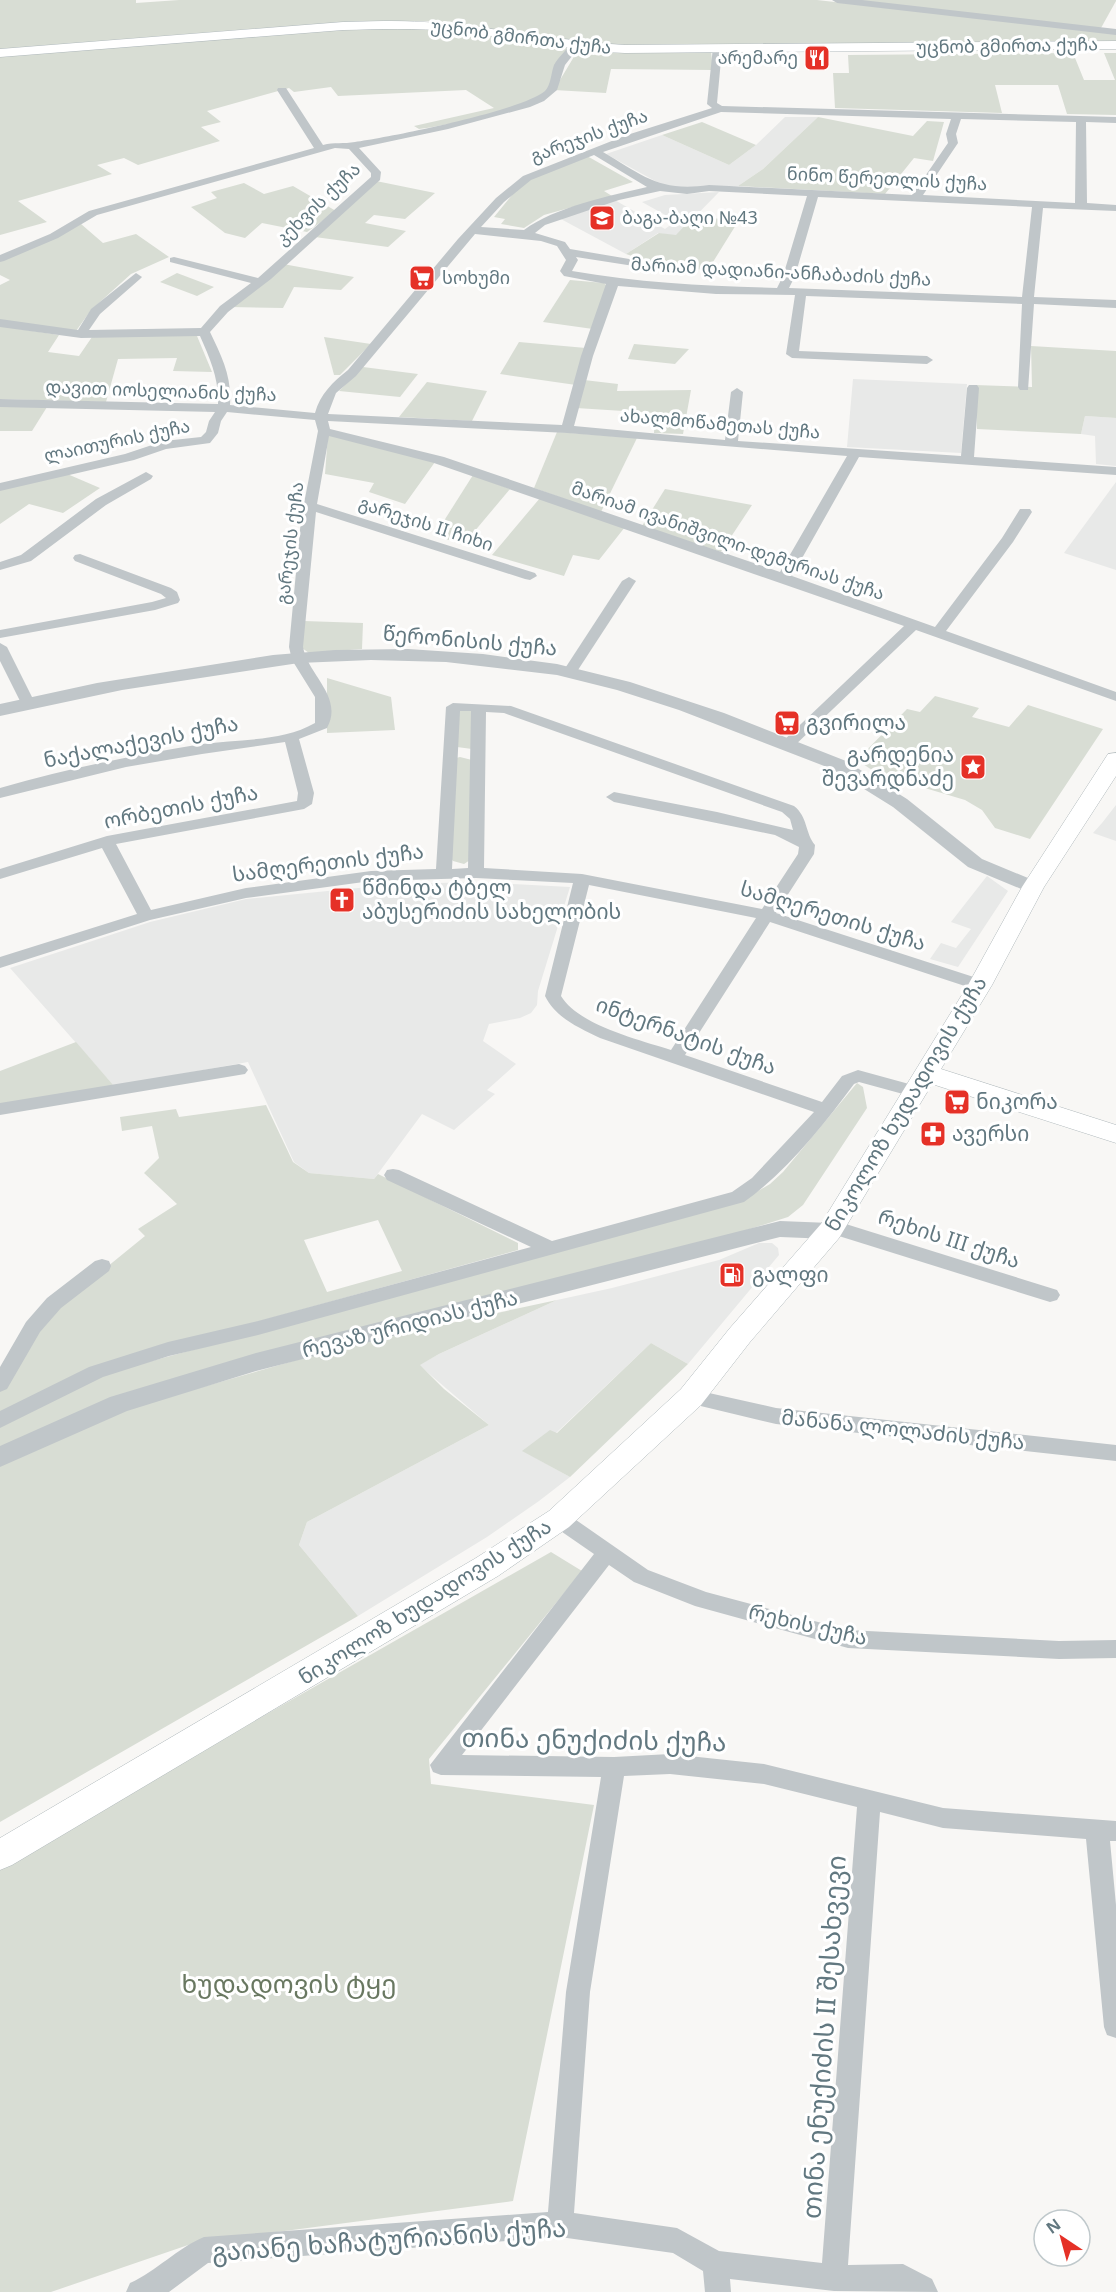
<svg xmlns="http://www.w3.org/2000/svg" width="1116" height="2292" font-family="'Noto Sans','Noto Sans Georgian',sans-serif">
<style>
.built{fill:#e8e9e8}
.green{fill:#d8ddd4;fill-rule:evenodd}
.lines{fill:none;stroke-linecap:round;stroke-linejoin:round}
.secondary-casing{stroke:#b0b9bc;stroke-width:1}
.minor{fill:#c0c6c9;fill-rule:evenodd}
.tertiary{fill:#c0c6c9;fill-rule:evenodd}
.secondary{fill:#fff;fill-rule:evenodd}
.labels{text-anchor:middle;stroke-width:6;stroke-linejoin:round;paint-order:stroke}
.far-street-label{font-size:18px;fill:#627880;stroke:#fff}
.far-poi-label{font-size:18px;fill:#627880;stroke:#fff;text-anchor:start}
.street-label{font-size:21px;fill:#627880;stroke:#fff}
.poi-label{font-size:21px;fill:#627880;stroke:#fff;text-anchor:start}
.near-street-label{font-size:26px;fill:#627880;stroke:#fff}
.near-park-label{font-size:26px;fill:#697861;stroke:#fff}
</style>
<rect width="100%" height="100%" fill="#f8f7f5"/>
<g class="built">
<path d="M785,117H818L763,169L738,186L685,189L666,187L606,154L662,135L729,165L756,145Z"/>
<path d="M719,192L676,236L658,233L626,254L559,218L613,199L665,229L676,221L642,202L665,195Z"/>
<path d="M853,379L967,384L961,453L847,447Z"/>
<path d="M1085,416L1116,418V466L1096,464L1095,436L1081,434Z"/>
<path d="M1116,482V570L1064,553Z"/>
<path d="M1116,805V841L1093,833L1102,823Z"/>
<path d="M987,876L1008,891L958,967L930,959L941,943L956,948L971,929L951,922Z"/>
<path d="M478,882L570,887L538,991L537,1005L531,1013L520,1018L489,1024L483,1041L516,1064L487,1090L495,1094L454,1130L422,1114L374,1179L309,1173L294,1162L248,1062L114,1086L10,968L150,922L246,899L399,884Z"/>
<path d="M759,1243H772L778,1248L779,1255L688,1364L651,1343L556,1433L523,1451L570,1477L539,1501L487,1537L358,1616L299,1545L307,1522L489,1425L419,1365L439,1354L557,1300L612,1288L719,1260Z"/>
</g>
<g class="green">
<path d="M0,0H136V3L179,0H817L1116,34V43L648,46L563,43L438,21H370L0,50Z"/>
<path d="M852,0H1116V1L1101,28Z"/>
<path d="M378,27L450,29L568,48C562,61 557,80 548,90C529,110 447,125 419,129L414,126L494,108L466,90L338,96L331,87L294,92L289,88L207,111L221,122L201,127L220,141L138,165L124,158L97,165L112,174L18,201L47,222L0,235V56Z"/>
<path d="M578,50L711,51L713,70L611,69L606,93L554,90Z"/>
<path d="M1073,53L1084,80H1115L1104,53H1116V115L1067,114L1058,85H995L1002,113L835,108L833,73H849L848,55Z"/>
<path d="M818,117L913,136L927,121L944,122L933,161L914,158L885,194L738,186L763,169Z"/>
<path d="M702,122L756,145L729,165L662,135Z"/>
<path d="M587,156L633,182L604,191L612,196L544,215L524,228L501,224L505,219L494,217L517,189L530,179Z"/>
<path d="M376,181L435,193L405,219L374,215L365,223L406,231L388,247L315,237Z"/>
<path d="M244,183L264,194L293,186L336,211L307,232L262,223L245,238L225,233L191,207L217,198L211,192Z"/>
<path d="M693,217L739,220L708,270L665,267L626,254L659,233L676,235Z"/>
<path d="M81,224L103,243L136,234L169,257L131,274L91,310L76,331L0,321V285L10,280L0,275V261Z"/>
<path d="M283,264L354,277L341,290L294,287L283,308L230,307Z"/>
<path d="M177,273L214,287L197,296L160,282Z"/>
<path d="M570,280L604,283L607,286L593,329L543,322Z"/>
<path d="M0,326L59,335L48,352L79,356L92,337L192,334L197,336L212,372L173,371L177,358L118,359L106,402L0,399Z"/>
<path d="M324,337L371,344L340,375H334Z"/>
<path d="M519,342L586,348L576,385L500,374Z"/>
<path d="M634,344L689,349L675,364L628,359Z"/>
<path d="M1031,346L1116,351V418L1085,416L1081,434L977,429L975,385L1032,387Z"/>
<path d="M363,367L418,374L400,397L339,391Z"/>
<path d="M584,380L618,384L617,391L691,390L683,434L654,433L655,413L576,408Z"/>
<path d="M427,382L487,391L472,421L399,417Z"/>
<path d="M0,406L47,407L32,431H0Z"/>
<path d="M557,432L637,438L601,512L534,488Z"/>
<path d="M328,434L435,462L405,504L369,492L374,483L325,474Z"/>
<path d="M65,473L100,488L63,513L29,504L0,524V490Z"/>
<path d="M473,475L510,489L463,545L435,535Z"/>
<path d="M665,489L752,505L721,552L642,526Z"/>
<path d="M540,498L625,527L599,560L573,555L564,576L492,555Z"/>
<path d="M304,621L363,623L362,649L309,653L302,648Z"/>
<path d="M327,678L391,697L395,730L327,733Z"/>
<path d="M935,696L979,708L972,717L1009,727L1028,705L1103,729L1030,839L995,828L982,810L965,800L878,774L857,760L907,709L920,712Z"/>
<path d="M469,710L474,712L472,749L457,747L459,711Z"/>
<path d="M460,757L472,760L470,860L464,864L453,861L450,857L456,758Z"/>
<path d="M76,1042L114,1086L0,1106V1071Z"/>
<path d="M857,1083L863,1087L867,1108L803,1205L788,1217L690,1248L352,1332L0,1447V1425L111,1372L739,1202L770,1184L783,1172Z"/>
<path d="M266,1105L293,1162L309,1173L374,1179L378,1174L518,1243V1250L159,1349L0,1416V1391L33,1335L59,1306L145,1236L138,1229L177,1204L144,1173L159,1158L152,1126L122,1131L120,1117L176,1109L179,1117ZM378,1220L402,1271L327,1292L304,1240Z"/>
<path d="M557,1300L439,1354L420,1365L444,1389L489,1425L307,1522L299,1545L358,1616L0,1822V1463L108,1414L349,1345Z"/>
<path d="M651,1343L688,1364L570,1477L522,1451L550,1430L557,1433Z"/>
<path d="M551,1552L582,1571L429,1759L431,1784L594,1805L513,2201L194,2243L51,2292H0V1866Z"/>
</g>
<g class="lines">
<g class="secondary-casing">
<g id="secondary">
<path d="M384,21C466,20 544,40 625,45L1116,41V49L625,53C567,50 510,37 453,31C416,28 379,29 343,30L0,57V49L343,22Z"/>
<path d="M1116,753V776L1044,887L992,985L941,1069L1116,1125V1143L932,1084L839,1238L750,1342L701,1405L569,1527L498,1576L12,1865L0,1870V1838L476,1558L549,1511L681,1389L730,1328L821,1224L968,985L1022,887L1108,754Z"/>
</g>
</g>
<g class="minor">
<path d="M832,0H862L1116,29V35L837,3Z"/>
<path d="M571,44L580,46L565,65L557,90L544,101L530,107L448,129L359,148L381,172L380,180L271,279L228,312L210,332C222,357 232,377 230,405L315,413C320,394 333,382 348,370L458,239L496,198L523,176L627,135L712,108L707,104L713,47L722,49L717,103L722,106L1116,117V123L1086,122L1087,203L1116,205V211L1043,208L1034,297L1116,300V308L1034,304L1028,390H1020L1018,387L1022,304L806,296L799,351L927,356L933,360L927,364L792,358L786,354L795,295L716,294L618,286L593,356L574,426L725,440L731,392L737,388L743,392L738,441L961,456L967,388L969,385H977L979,388L974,457L1116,467V475L859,457L792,576L935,627L1002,538L1020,509H1030L1032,512L1013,542L946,631L1116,692V701L916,630L792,748H782L779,745L782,742L904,626L434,463L329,436L317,504L535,573L537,576L530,580L525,579L316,512L303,647C308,675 344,697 327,728L299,739L314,793L312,804L304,809L116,844L151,910L246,888L371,871L436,869L446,707L453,703L511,706L794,806C808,817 805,833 815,845L814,854L776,913L986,981L988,985L986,989H974L770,922L685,1055L822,1102L842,1076L858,1070L920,1087L923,1091L920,1095L914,1097L859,1082L854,1084C823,1126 787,1171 744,1202L258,1335L169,1356L103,1377L0,1428V1411L89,1367L168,1342L258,1321L531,1247L387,1180L384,1175L387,1170L393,1169L399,1170L552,1241L732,1192L752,1178L814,1112L600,1038C578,1027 557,1019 545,996L573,883L476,878L371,881L246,898L150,920L0,968V957L137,914L102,848L0,879V869L107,836L297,801L298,793L285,742L202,754L126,767L0,798V788C66,769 134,755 202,744C238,739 282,742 315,723V697L292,660L289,647L301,519L318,431L315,420L227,412L221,421L218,433L210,443L166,449L134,460L0,491V483L125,454L164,441L201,437L206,432L209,421L215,412L0,407V399L218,404C219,378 210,359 200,336L81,338L0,327V319L78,330L91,309L136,273L142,277L140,279L100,314L89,330L201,328L220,306L251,283L170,262V258L174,257L258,278L371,177V173L349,149L335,148L97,215L58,238L4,261L0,262V255L50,234L89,211L314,148L277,90L278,88H286L323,145C334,142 344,144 355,142C391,137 521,111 545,91C551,85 551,73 554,65C558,58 566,50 571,44ZM721,112L951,119L946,134L948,143L912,195L709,185C659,192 644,176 603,152ZM961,119L1076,122L1075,203L923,195L958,143L956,134ZM594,155L647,187C609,196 555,207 524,230L481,227L504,202L531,180ZM660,191L687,194L709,191L807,196L783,276L777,288C708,286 640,283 572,271L578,260L576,257L653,269L659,266L653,263L570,249L565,242L535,233L545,225L619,200ZM818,197L1032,207L1022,297L789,288L795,276ZM475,234L541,241L557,246L566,260L560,271L564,276L606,284L581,356L562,425L328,414L336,393L356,376ZM328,421L567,433L847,456L780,572L444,457L330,429ZM460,711H471L468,868L452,869ZM486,712L504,713L782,812L790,819L793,830L717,812L614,792L606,797L614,802L775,835L799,847L798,854L762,909L582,874L484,868ZM589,885L756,918L671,1050C640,1040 578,1025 561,996Z"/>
<path d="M146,472L153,476L151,479L106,505L31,561L0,570V562L21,555L96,499Z"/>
<path d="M80,554L171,588L177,592L180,600L178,603L155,610L0,638V630L152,602L166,598L161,594L75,561L73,558L75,555Z"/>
<path d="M629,577L636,581L576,673L569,677L564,676L562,673L622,581Z"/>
<path d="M0,643L7,647L35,703L33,706L28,707L21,703L0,661Z"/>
<path d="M239,1064L245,1066L248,1070L245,1074L0,1115V1103Z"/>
<path d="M833,1220L1057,1290L1060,1295L1057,1300L1050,1302L826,1232L824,1227L826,1222Z"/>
<path d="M102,1259L109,1261L111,1266L109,1271L61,1308L40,1332L7,1389L0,1392V1367L26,1322L47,1298L95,1261Z"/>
<path d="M691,1389L776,1408L1116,1445V1461L776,1424L684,1402L681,1397L684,1392Z"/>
<path d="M559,1511L566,1513L648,1570L706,1592L848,1630L1059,1641L1116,1640V1658L1059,1659L848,1648L695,1606L634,1582L609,1565L462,1755L614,1757L670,1754L764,1764L943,1808L1116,1821V1841H1110L1116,1905V2038L1107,2035L1104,2027L1086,1839L943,1828L880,1812L848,2265L903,2264L932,2279L938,2292L834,2291L730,2279L731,2292H705L703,2271L673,2253L560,2237L208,2263L169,2292H126L130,2283C157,2271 177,2248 204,2237L548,2212L566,1992L601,1777L441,1775L433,1772L430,1765L594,1554L552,1525L549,1519L552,1513ZM670,1774L764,1784L857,1807L822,2263L719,2251L677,2228L574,2213L590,1992L624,1776Z"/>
</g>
<g class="tertiary">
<path d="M408,649L483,654L557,664L630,682L724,713L846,761L907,799L982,859L1040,883L1043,887L1040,891L1033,893L1026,891L968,867L893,807L832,769L679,710L617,690L557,675L446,662L371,660L299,663L122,690L0,716V704L97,683L273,655L335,650Z"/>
<path d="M780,1221L830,1223L838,1225L842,1231L838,1237L830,1239L780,1237L256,1371L127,1411L0,1467V1446L110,1397L256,1353Z"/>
</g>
<use href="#secondary" class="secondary"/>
</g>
<defs>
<g id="restaurant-square" transform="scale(1.35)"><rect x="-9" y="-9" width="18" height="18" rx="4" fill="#e53127" stroke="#fff"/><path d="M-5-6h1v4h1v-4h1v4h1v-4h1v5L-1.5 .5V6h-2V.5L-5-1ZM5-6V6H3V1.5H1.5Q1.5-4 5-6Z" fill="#fff"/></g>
<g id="school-square" transform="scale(1.35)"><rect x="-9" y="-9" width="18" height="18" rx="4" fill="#e53127" stroke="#fff"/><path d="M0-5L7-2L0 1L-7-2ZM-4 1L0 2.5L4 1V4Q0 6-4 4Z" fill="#fff"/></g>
<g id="supermarket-square" transform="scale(1.35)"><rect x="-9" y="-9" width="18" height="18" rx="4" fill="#e53127" stroke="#fff"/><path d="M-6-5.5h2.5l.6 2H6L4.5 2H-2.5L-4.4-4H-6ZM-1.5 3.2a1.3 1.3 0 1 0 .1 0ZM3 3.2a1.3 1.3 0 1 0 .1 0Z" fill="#fff"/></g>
<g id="sight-square" transform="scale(1.35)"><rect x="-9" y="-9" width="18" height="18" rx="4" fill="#e53127" stroke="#fff"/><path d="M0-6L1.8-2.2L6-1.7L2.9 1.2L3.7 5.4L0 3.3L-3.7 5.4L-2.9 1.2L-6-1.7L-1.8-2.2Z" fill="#fff"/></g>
<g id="church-square" transform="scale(1.35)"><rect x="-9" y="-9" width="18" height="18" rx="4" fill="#e53127" stroke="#fff"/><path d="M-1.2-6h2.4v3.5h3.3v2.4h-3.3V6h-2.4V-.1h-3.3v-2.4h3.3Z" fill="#fff"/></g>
<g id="pharmacy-square" transform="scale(1.35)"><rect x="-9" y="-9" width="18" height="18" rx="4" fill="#e53127" stroke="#fff"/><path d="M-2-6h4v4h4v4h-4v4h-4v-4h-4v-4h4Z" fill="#fff"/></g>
<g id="fuel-square" transform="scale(1.35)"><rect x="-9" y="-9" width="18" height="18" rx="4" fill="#e53127" stroke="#fff"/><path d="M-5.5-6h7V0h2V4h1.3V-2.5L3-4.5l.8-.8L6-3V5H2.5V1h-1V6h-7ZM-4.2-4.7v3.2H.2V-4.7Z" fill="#fff"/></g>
</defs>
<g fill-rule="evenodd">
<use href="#restaurant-square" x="817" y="58"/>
<use href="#school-square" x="602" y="218"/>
<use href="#supermarket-square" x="422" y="278"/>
<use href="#supermarket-square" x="787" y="723"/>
<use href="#sight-square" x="973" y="767"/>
<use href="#church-square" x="342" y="900"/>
<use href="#supermarket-square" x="957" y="1102"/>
<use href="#pharmacy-square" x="933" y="1134"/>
<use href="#fuel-square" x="732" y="1275"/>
</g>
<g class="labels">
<g class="far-street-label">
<text transform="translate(521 37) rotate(7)" y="6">უცნობ გმირთა ქუჩა</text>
<text transform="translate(1007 46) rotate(-1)" y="6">უცნობ გმირთა ქუჩა</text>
<text transform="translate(589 136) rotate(-20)" y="6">გარეჯის ქუჩა</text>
<text transform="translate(887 179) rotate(3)" y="6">ნინო წერეთლის ქუჩა</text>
<text transform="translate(318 204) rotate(-44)" y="6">კეხვის ქუჩა</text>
<text transform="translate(781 272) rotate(3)" y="6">მარიამ დადიანი-ანჩაბაძის ქუჩა</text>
<text transform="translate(161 391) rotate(2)" y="6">დავით იოსელიანის ქუჩა</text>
<text transform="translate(720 424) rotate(5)" y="6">ახალმოწამეთას ქუჩა</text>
<text transform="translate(117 441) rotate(-12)" y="6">ლაითურის ქუჩა</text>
<text transform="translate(426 524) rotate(18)" y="6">გარეჯის II ჩიხი</text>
<text transform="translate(728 541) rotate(19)" y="6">მარიამ ივანიშვილი-დემურიას ქუჩა</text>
<text transform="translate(290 543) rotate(-83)" y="6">გარეჯის ქუჩა</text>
</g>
<g class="far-poi-label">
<text x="798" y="64" text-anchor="end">არემარე</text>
<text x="622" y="224">ბაგა-ბაღი №43</text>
<text x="442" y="284">სოხუმი</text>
</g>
<g class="street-label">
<text transform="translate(470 641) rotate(5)" y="7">წერონისის ქუჩა</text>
<text transform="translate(141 742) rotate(-11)" y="7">ნაქალაქევის ქუჩა</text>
<text transform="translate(181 807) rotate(-11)" y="7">ორბეთის ქუჩა</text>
<text transform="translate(328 863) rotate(-7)" y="7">სამღერეთის ქუჩა</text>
<text transform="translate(833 916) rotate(17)" y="7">სამღერეთის ქუჩა</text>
<text transform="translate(686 1036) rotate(20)" y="7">ინტერნატის ქუჩა</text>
<text transform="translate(906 1104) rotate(-59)" y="7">ნიკოლოზ ხუდადოვის ქუჩა</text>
<text transform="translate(949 1239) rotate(18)" y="7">რეხის III ქუჩა</text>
<text transform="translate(410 1324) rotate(-14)" y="7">რევაზ ურიდიას ქუჩა</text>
<text transform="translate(903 1430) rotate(6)" y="7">მანანა ლოლაძის ქუჩა</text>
<text transform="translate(425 1602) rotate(-32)" y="7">ნიკოლოზ ხუდადოვის ქუჩა</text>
<text transform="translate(808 1625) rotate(13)" y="7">რეხის ქუჩა</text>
</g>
<g class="poi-label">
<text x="806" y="730">გვირილა</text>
<text x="954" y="762" text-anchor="end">გარდენია<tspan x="954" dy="24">შევარდნაძე</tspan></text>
<text x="362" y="895">წმინდა ტბელ<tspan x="362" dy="24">აბუსერიძის სახელობის</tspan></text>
<text x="976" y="1109">ნიკორა</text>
<text x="952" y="1141">ავერსი</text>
<text x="752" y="1282">გალფი</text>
</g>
<g class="near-street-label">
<text transform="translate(594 1740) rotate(1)" y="9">თინა ენუქიძის ქუჩა</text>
<text transform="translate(824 2037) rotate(-86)" y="9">თინა ენუქიძის II შესახვევი</text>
<text transform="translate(389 2240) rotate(-4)" y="9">გაიანე ხაჩატურიანის ქუჩა</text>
</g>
<g class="near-park-label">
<text x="289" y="1993">ხუდადოვის ტყე</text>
</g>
</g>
<g transform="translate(1062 2238) rotate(324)"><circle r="28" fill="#ffffff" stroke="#c0c9cc" stroke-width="1.5"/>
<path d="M0-4.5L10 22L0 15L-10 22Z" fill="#e53127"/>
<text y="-9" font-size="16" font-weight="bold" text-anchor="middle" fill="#627880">N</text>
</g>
</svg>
